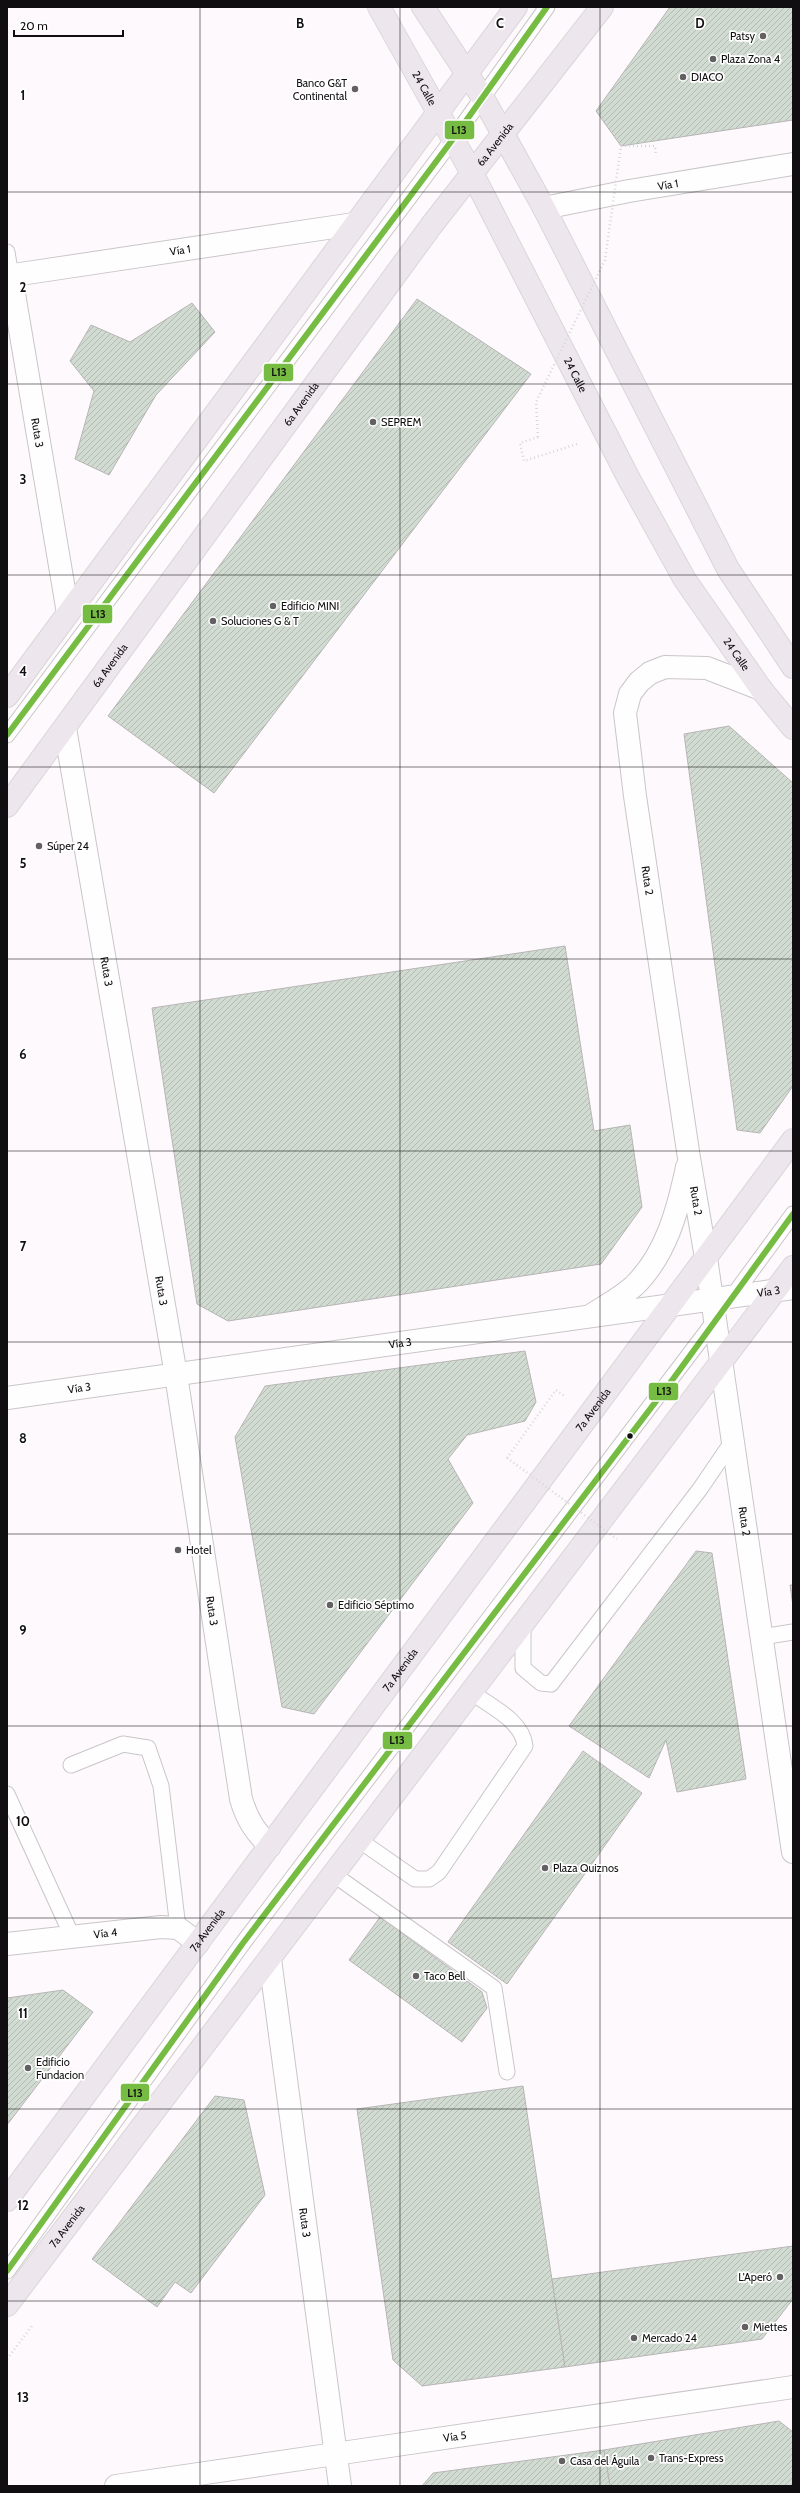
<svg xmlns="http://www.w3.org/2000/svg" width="800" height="2493" font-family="Cabin,sans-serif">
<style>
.building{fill:url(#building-hatch);stroke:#b7b5b6}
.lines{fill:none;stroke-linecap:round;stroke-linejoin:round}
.service-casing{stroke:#cac6c8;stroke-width:17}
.pedestrian-casing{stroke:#cac6c8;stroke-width:24}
.minor-casing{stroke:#cac6c8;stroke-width:24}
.tertiary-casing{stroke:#cac6c8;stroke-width:24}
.primary-casing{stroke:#d9d6d8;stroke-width:24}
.path{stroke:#d8d7d7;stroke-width:2.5;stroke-dasharray:1 3;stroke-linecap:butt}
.service{stroke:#fffeff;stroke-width:15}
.pedestrian{stroke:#fffeff;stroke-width:22}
.minor{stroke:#fffeff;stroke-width:22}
.tertiary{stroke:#fffeff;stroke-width:22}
.primary{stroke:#eee6ed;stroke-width:22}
.path-bridge{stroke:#d8d7d7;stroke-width:2.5;stroke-dasharray:1 3;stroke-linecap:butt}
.bus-1-casing{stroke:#fff;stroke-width:9}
.bus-1{stroke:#76bc43;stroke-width:6}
.grid{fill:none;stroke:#100e10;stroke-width:1;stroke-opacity:0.55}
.poi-dot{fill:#636063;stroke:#fff;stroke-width:1.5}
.bus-dot{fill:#100e10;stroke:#fff;stroke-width:1.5}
.labels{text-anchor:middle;stroke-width:3.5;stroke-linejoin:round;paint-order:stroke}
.poi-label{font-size:11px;fill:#100e10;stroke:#fff;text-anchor:start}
.street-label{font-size:11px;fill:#100e10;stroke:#fff}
.grid-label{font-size:13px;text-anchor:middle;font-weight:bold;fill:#100e10;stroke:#fff;stroke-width:3.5;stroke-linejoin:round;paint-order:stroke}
.line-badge{stroke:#fff;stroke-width:1.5}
.pale-badge-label{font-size:11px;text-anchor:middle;font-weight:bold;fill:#111}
</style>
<defs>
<pattern id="building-hatch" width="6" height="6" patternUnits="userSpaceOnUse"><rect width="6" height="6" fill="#d1dbd1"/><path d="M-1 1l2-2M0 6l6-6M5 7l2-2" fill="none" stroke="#b2bbb2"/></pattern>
</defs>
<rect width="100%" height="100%" fill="#fef9fc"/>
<g class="building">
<path d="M670,7H793V120L621,146L596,111Z"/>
<path d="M417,299L531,374L214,793L108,716Z"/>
<path d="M192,303L215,332L156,395L109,475L75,459L94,391L70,361L91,325L130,342Z"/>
<path d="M729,726L793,783V1086L760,1133L737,1130L684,734Z"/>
<path d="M565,946L594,1131L630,1125L642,1207L601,1264L228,1321L197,1304L152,1008Z"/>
<path d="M525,1351L536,1402L525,1421L467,1435L448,1459L473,1503L314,1714L282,1707L235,1437L265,1386Z"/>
<path d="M696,1551L712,1553L746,1779L677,1792L666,1740L649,1778L569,1726Z"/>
<path d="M790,1585H793V1606Z"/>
<path d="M583,1751L642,1793L507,1984L448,1942Z"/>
<path d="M380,1917L482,1992L487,2008L462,2042L349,1960Z"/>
<path d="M63,1990L93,2012L7,2125V1998Z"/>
<path d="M523,2086L565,2367L422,2386L393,2360L357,2109Z"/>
<path d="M215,2096L244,2100L265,2195L191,2293L175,2282L157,2307L92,2259Z"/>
<path d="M793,2246V2299L762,2339L565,2367L552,2279Z"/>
<path d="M779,2421L793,2432V2486H610L604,2450Z"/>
<path d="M604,2450L610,2486H422L433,2473Z"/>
</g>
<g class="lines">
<g class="service-casing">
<g id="service">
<path d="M7,252L11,276"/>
<path d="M7,735L453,139L547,7"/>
<path d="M730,1300L793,1214"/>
<path d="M523,1624V1668L541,1683L551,1684L700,1489L732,1442"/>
<path d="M761,1637L793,1632"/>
<path d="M71,1765L123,1744L148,1748L161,1786L178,1928"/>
<path d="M7,1794L72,1936"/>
<path d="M359,1840L415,1879H429L439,1872L525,1746C523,1721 490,1706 471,1692"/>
<path d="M333,1874L494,1988L507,2072"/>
<path d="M7,2271L243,1943L717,1318"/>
</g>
</g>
<g class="pedestrian-casing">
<g id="pedestrian">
<path id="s1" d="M335,2454L793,2387"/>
</g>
</g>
<g class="minor-casing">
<g id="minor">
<path id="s2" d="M11,276L68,613"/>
<path id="s3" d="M761,689L707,668L665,667L650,673L639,682L630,694L625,713L635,796L689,1158L706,1258L793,1852"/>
<path id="s4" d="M65,728L176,1375L241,1799C247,1819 255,1832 270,1846"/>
<path d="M593,1314C607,1305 622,1297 634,1286C666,1255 678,1210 687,1167"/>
<path id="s5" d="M7,1398L793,1288"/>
<path id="s6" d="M7,1944L161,1927L178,1928L198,1943"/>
<path id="s7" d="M270,1959L340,2486"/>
<path d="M116,2486L335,2454"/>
</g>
</g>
<g class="tertiary-casing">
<g id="tertiary">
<path id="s8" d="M544,208L629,191L793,164"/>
<path id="s9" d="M7,276L354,224"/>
</g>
</g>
<g class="primary-casing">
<g id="primary">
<path id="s10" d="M379,7L472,173L629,479L685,580L761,689L793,728"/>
<path d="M423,7L483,98L544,208L728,569L793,667"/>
<path d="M7,696L516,7"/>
<path id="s11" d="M7,806L431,226L602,7"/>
<path id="s12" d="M7,2200L793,1140"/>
<path id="s13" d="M7,2305L793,1267"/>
</g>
</g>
<g class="path">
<path d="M621,146H655L656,156"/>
<path d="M538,437L520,443L524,461L577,444"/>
<path d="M507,1458L556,1390L566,1397"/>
<path d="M7,2359L32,2326"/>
</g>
<use href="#service" class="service"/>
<use href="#pedestrian" class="pedestrian"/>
<use href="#minor" class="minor"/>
<use href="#tertiary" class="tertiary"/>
<use href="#primary" class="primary"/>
<g class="path-bridge">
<path d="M538,437L536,402L605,260L621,146"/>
<path d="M507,1458L617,1539"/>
</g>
<g class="bus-1-casing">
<g id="bus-1">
<path d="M7,735L453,139L547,7"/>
<path d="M7,2271L243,1943L673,1379L793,1214"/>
</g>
</g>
<use href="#bus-1" class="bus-1"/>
</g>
<path class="grid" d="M200,7V2486M400,7V2486M600,7V2486M7,192H793M7,384H793M7,575H793M7,767H793M7,959H793M7,1151H793M7,1342H793M7,1534H793M7,1726H793M7,1918H793M7,2109H793M7,2301H793"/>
<g class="poi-dot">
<circle cx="763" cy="36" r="4"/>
<circle cx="713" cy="59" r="4"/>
<circle cx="683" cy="77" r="4"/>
<circle cx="355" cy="89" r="4"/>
<circle cx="373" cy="422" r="4"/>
<circle cx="273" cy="606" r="4"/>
<circle cx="213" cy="621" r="4"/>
<circle cx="39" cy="846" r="4"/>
<circle cx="178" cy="1550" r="4"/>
<circle cx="330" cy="1605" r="4"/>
<circle cx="545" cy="1868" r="4"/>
<circle cx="416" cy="1976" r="4"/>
<circle cx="28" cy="2068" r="4"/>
<circle cx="780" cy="2277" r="4"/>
<circle cx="745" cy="2327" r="4"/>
<circle cx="634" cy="2338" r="4"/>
<circle cx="651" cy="2458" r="4"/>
<circle cx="562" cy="2461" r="4"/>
</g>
<circle class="bus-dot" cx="630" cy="1436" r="3.5"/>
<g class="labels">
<g class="poi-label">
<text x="755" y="40" text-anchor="end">Patsy</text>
<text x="721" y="63">Plaza Zona 4</text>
<text x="691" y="81">DIACO</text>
<text x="347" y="87" text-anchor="end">Banco G&amp;T<tspan x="347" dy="13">Continental</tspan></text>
<text x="381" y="426">SEPREM</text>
<text x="281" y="610">Edificio MINI</text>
<text x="221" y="625">Soluciones G &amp; T</text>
<text x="47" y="850">Súper 24</text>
<text x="186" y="1554">Hotel</text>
<text x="338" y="1609">Edificio Séptimo</text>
<text x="553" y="1872">Plaza Quiznos</text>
<text x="424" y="1980">Taco Bell</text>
<text x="36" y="2066">Edificio<tspan x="36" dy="13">Fundacion</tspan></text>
<text x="772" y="2281" text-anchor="end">L'Aperó</text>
<text x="753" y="2331">Miettes</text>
<text x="642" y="2342">Mercado 24</text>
<text x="659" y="2462">Trans-Express</text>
<text x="570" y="2465">Casa del Águila</text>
</g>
<g class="street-label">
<text dy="4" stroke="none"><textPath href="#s10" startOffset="93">24 Calle</textPath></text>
<text dy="4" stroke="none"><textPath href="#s11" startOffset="822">6a Avenida</textPath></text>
<text dy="4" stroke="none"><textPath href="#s8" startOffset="126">Vía 1</textPath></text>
<text dy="4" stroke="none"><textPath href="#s9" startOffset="175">Vía 1</textPath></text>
<text dy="4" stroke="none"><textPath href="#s10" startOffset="417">24 Calle</textPath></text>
<text dy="4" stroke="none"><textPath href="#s11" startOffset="498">6a Avenida</textPath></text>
<text dy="4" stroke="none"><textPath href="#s2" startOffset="159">Ruta 3</textPath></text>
<text dy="4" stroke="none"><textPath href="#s10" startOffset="740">24 Calle</textPath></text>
<text dy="4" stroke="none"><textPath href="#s11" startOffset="174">6a Avenida</textPath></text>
<text dy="4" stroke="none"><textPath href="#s3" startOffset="334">Ruta 2</textPath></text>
<text dy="4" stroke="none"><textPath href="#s4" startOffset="247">Ruta 3</textPath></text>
<text dy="4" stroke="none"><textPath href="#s3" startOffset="658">Ruta 2</textPath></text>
<text dy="4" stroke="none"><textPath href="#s4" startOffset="571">Ruta 3</textPath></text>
<text dy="4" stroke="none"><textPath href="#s5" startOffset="769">Vía 3</textPath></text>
<text dy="4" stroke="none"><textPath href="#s5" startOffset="397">Vía 3</textPath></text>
<text dy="4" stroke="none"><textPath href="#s5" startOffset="73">Vía 3</textPath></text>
<text dy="4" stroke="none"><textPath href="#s12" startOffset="984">7a Avenida</textPath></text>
<text dy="4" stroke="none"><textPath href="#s3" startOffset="982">Ruta 2</textPath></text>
<text dy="4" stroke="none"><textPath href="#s4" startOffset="895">Ruta 3</textPath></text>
<text dy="4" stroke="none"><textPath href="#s12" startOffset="660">7a Avenida</textPath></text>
<text dy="4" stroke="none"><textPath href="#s12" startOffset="336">7a Avenida</textPath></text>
<text dy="4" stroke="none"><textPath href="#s6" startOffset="99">Vía 4</textPath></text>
<text dy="4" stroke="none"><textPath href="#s7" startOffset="266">Ruta 3</textPath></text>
<text dy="4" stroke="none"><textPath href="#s13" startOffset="99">7a Avenida</textPath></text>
<text dy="4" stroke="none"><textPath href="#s1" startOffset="121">Vía 5</textPath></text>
</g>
</g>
<g class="grid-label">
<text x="300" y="28">B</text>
<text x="500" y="28">C</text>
<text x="700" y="28">D</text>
<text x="23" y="100">1</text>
<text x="23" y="292">2</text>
<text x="23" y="484">3</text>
<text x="23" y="676">4</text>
<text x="23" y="868">5</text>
<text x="23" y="1059">6</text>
<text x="23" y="1251">7</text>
<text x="23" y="1443">8</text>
<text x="23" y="1635">9</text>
<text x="23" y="1826">10</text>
<text x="23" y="2018">11</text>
<text x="23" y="2210">12</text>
<text x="23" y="2402">13</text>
</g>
<g class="line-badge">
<rect x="444" y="120" width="31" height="20" rx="4" fill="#76bc43"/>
<rect x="263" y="363" width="31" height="19" rx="4" fill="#76bc43"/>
<rect x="82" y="604" width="31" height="20" rx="4" fill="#76bc43"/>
<rect x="648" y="1382" width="31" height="19" rx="4" fill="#76bc43"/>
<rect x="382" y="1731" width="31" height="19" rx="4" fill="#76bc43"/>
<rect x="120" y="2083" width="30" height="19" rx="4" fill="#76bc43"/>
</g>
<g class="pale-badge-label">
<text x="459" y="134">L13</text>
<text x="279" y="376">L13</text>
<text x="98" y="618">L13</text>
<text x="664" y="1395">L13</text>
<text x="397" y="1744">L13</text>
<text x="135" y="2097">L13</text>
</g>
<rect width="800" height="2493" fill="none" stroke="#100e10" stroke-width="16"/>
<path d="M14 30v6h109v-6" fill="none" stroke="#100e10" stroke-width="2"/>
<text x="20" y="30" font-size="12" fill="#100e10" stroke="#ffffff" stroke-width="3" paint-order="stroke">20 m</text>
</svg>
